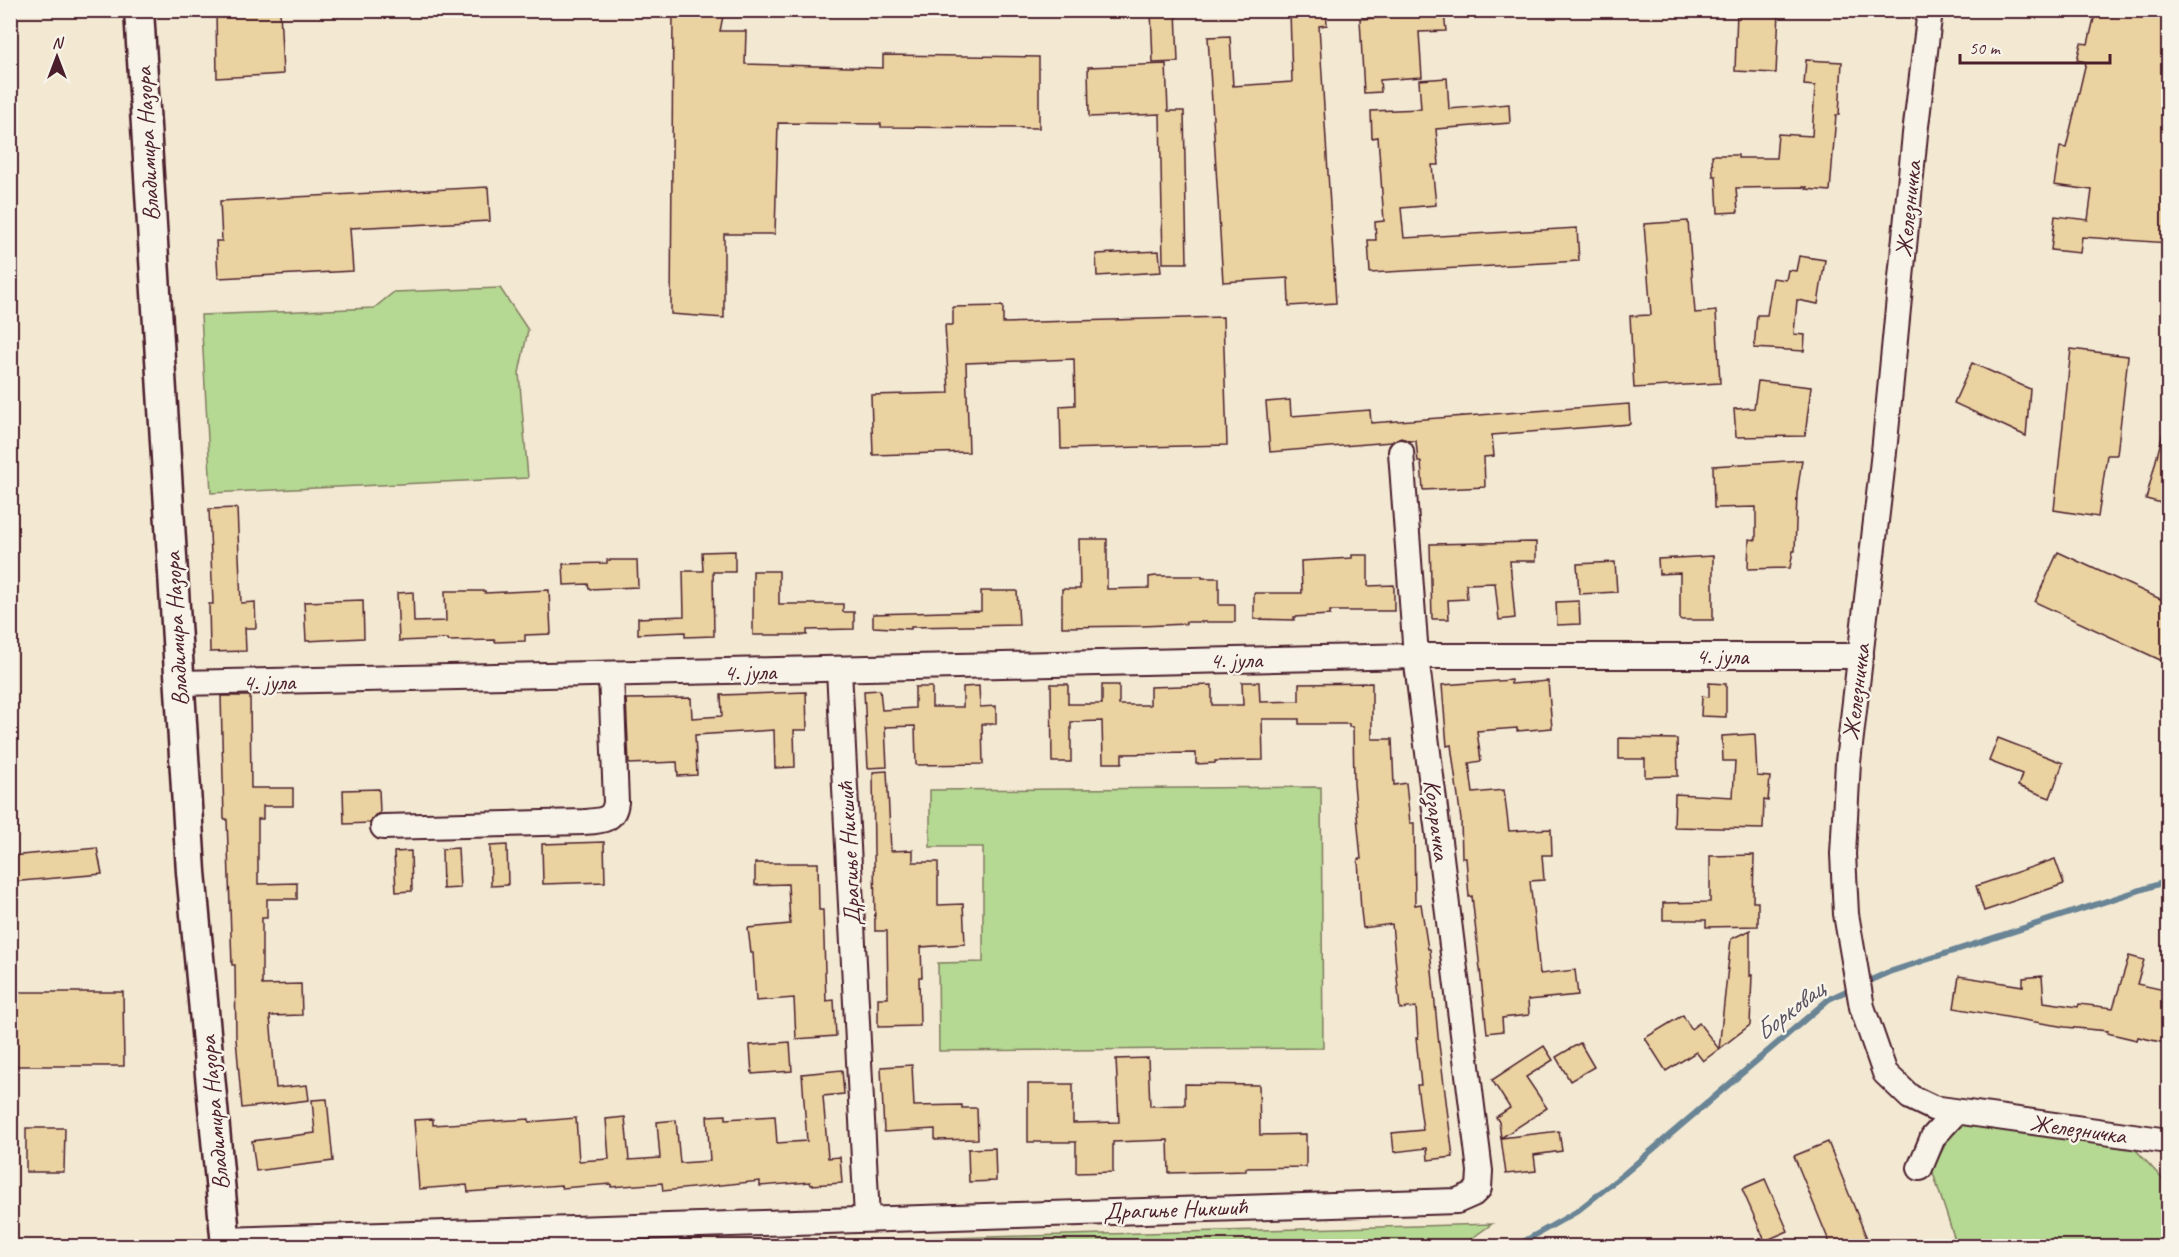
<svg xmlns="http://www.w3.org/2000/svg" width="2179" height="1257" font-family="Caveat,sans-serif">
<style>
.green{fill:#b5d893;stroke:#807c5f;stroke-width:1.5}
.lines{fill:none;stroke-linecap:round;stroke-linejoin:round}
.stream{stroke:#698495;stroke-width:6}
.building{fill:#ebd2a1;stroke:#4a1f2b;stroke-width:1.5}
.minor-casing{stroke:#4a1f2b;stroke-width:28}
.tertiary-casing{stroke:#4a1f2b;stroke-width:33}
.minor{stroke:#f7f3e8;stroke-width:24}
.tertiary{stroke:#f7f3e8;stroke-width:28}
.labels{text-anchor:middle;stroke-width:5;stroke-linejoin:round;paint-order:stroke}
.street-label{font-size:24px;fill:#4a1f2b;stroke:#f7f3e8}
.water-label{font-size:26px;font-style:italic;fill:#595260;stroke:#f7f3e8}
</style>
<rect width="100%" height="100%" fill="#f3e9d3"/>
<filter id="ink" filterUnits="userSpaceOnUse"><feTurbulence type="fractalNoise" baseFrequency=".0167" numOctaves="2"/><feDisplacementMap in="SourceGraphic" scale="12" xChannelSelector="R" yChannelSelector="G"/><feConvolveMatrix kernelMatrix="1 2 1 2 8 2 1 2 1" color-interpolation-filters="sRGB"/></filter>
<g filter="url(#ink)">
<g class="green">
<path d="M500,288L528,330L519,373L528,478L211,493L201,315L374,308L394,292Z"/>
<path d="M1321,787L1323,1048L939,1051L938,963L983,962V847H930V790Z"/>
<path d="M1957,1122L2136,1150L2168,1185V1246H1957L1932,1170Z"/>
<path d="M1492,1224L1461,1246H642Z"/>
</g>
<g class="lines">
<g class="stream">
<path d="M1862,984L1889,972L2168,881"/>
<path d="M1516,1246L1576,1212L1624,1174L1829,999L1853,988"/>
</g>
</g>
<g class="building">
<path d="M216,10H280L283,74L217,78Z"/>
<path d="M1151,10H1176L1178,62L1153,63Z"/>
<path d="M1290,10H1326L1327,25L1319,26L1336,303L1289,306L1288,278L1223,282L1208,37L1230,36L1233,86L1292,82Z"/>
<path d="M1737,10L1779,12L1776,73L1735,71Z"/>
<path d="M2096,10H2169V243L2082,237L2080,253L2051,250L2055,216L2088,220L2092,190L2054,185L2060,147L2066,148L2086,62L2077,60L2081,43L2088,44Z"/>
<path d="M673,11H724L720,31H746L745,64L883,68V55L1039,57V128L881,127V124L778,123L775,234H724V318L671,314Z"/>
<path d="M1444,13L1446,31L1419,32L1422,77L1380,80L1381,92L1364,93L1360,19Z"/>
<path d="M1806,60L1842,62L1839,115H1836L1830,191L1806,189L1807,187L1736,188L1738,212L1718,213L1716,176H1713L1712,155H1738V158H1776L1778,134L1812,136L1815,86L1804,85Z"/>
<path d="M1166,64L1168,111H1184L1187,263H1163L1160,114L1089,117L1088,67Z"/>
<path d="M1447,78L1449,109L1509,104L1510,123L1436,129L1439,165H1432L1436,205L1401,208L1404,238L1577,228L1579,261L1370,273L1368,240H1376L1375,222L1384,221L1378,137L1372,138L1371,111L1421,109L1419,80Z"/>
<path d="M488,187L490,221L350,228L353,271L218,278L216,241H222L220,201Z"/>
<path d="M1688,221L1695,313L1716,311L1720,383L1634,388L1630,316L1651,315L1644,224Z"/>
<path d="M1159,251L1161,272L1097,276L1096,254Z"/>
<path d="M1799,256L1825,260L1818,304L1797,300L1794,334L1805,335L1804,351L1754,348L1757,315H1767L1773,278L1786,280L1788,270L1796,271Z"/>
<path d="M1003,306V323L1223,317L1227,445L1061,449L1060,406L1075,405L1074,359L966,363L969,452L873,455L871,395L949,393L945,325H953V307Z"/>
<path d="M2071,349L2128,356L2117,455H2107L2098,517L2054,510Z"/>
<path d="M1972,363L2030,389L2026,436L1954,403Z"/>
<path d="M1758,381L1811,387L1805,436L1736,437L1734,409L1754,408Z"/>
<path d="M1290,400L1291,416L1370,410L1371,423L1629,404L1630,424L1492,435L1494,456L1484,457L1485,487L1423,490L1421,462H1418L1416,441H1409L1401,438L1391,442L1270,452L1266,402Z"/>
<path d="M2163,433H2169V505L2146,499Z"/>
<path d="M1802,460L1797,494L1795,551H1793L1790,568L1748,569L1749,539L1756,540V507L1714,508L1713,466Z"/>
<path d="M237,508L241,603L255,602L256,628H245L246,651L210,652L209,604H213L209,509Z"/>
<path d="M1079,539H1107V589L1149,588V577L1156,576H1202V578H1219V605H1235V622H1186V624L1142,626L1062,627V589H1080Z"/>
<path d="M1536,542V561H1510L1515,618L1499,620L1495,583L1466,584L1467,599L1448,600L1449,619H1432L1430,544Z"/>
<path d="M735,551V572H713L714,636L685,637V632L638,634V618L684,616L683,571H703L702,552Z"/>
<path d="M2058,552L2169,603V664L2035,602Z"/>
<path d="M1352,555H1368V586L1394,585V611H1330V615L1294,617V620L1254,619V593H1302L1301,561L1352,558Z"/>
<path d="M1713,556V620H1680V573L1659,574L1658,559Z"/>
<path d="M607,560H637L638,587L589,589L588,584L564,585L563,564L607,563Z"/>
<path d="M1615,562L1617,592L1579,594L1577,564Z"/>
<path d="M753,571H779V604H843V612H854V629L807,630V635H753Z"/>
<path d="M549,590L551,634L525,635V641L495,642V640L449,641L448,639L399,641L397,593L413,592L414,622L446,621L445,591H485V593Z"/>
<path d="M981,591H1017L1019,625L911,627V629L873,627V614L981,611Z"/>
<path d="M363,600L364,638L306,641L304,602Z"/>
<path d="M1579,601L1580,624L1557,625L1556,602Z"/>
<path d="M1511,680V684L1548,681L1552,728L1517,731V728L1477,731L1481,761L1469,763L1473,793L1504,790L1509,831L1551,829L1552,855H1542L1544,880L1530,881L1540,974L1575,970L1578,995L1528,1000L1529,1015L1502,1018L1503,1031L1487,1033L1472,896L1469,897L1466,858H1462L1461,820L1451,745L1447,746L1442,685Z"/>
<path d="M1242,682H1259L1260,702L1299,701V684L1372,683V739H1392L1394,785L1406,783L1410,823H1414L1415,905L1421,904L1428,949H1430L1438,1036L1453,1157L1428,1160L1427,1148L1394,1152L1392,1133L1423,1130L1417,1085H1421L1416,1038H1418L1416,1007L1400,1009L1392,924L1363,928L1361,911L1358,859H1361L1354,784L1353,727H1349V724H1299V719H1262L1263,760L1215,761V763L1196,764V753L1122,754V763H1103L1102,721L1071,722V762H1052L1051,684H1068V704H1102V685H1119V705H1150V687L1212,685V705H1243Z"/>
<path d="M1709,683L1726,684V717L1701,716L1702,696L1709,697Z"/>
<path d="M979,686L980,707L996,706V724H982L983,764L916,765L915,726L885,727L887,767L868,768L864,691L880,690L882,710L915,708V687H932V707H963V687Z"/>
<path d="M806,692L807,730H794L795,767L775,768L774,730L695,735L697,775L678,776L677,762L629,764L626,699L691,698L692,718L722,716L721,695Z"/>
<path d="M221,696H250L251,788H293V806H263V819H258V884L297,883V899H267V918H262V985L301,984L302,1015L270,1016L276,1088L307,1085L309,1100L242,1108L236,1039L235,965H232L227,819H224Z"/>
<path d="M1755,734L1757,776L1770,777L1768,801L1764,800L1763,829L1674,827L1675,794L1733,797L1735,761H1723L1722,736Z"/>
<path d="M1619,738L1677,739L1678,776L1645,777V759H1619Z"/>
<path d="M1998,738L2063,763L2050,798L2018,786L2022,774L1989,761Z"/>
<path d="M887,771L891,851L913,850V862H938V905L963,904L965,944L921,947L922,977H919L920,1026L878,1027V998H888L887,931H875L873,772Z"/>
<path d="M379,789L380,813L375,815L370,823L344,824L343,790Z"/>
<path d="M604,842L605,882L543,884L542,844Z"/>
<path d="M507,845L508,885L491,886L490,846Z"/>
<path d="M97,848L102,874L10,882V856Z"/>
<path d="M458,848L460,888L443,889L442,849Z"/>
<path d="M411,851L412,891L396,892L394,852Z"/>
<path d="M1754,855L1753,902H1758V926L1706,927V920H1663V903L1710,902V856Z"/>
<path d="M2055,859L2064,884L1984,911L1976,886Z"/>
<path d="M755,863H818L819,910H823L826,1001L834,1000L836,1036L796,1039L794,998L756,1001L753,953H751L748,928L790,924L788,884L755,885Z"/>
<path d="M1750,930V976L1752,975L1750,1025L1719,1049L1731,939Z"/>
<path d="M2129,956L2144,960L2137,984L2169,991V1029L2165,1043L2138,1037L2137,1040L2107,1033L2108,1031L2065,1027L1954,1008L1959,976L2023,986V978L2042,976L2044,1002L2078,1007L2079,1004L2113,1008Z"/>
<path d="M10,992H123L124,1066H10Z"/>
<path d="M1683,1015L1691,1029L1699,1023L1719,1049L1703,1061L1696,1052L1666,1071L1645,1038Z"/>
<path d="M790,1042L792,1071L752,1074L750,1045Z"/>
<path d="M1580,1043L1594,1067L1570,1081L1556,1057Z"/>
<path d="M1544,1046L1553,1060L1526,1077L1547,1108L1501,1138L1499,1122L1496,1117L1510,1108L1492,1080Z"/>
<path d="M1148,1058L1150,1106L1185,1105V1084L1259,1085L1260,1135L1306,1134V1167L1246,1168V1171L1169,1173L1168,1140L1113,1142V1172L1076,1173V1142H1028V1084H1073V1123L1119,1122L1116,1059Z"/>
<path d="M912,1065L914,1106L962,1105V1108H977L978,1139L935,1140V1129L884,1132L881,1067Z"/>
<path d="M842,1070L844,1094L823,1096L828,1158L840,1157L842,1183L811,1185L810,1182L760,1186V1181L663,1191L662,1183L611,1187V1184L562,1188L561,1185L468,1192L467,1185L419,1189L414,1120L433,1119V1125L529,1119V1122L576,1118L579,1161L609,1159L606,1119L625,1117L629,1160L660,1158L657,1122L676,1120L680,1163L710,1161L707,1116L726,1115V1119L775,1116L777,1143L807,1141L802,1074Z"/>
<path d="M327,1099L333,1161L256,1171L252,1141L315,1133L312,1100Z"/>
<path d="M26,1128H65L64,1172H26Z"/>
<path d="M1559,1131L1562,1151L1534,1155L1536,1171L1506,1174L1501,1138Z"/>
<path d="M1828,1142L1870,1246H1831L1794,1156Z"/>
<path d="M995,1148L996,1181L969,1182L968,1149Z"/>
<path d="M1765,1179L1788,1231L1765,1241L1742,1189Z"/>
</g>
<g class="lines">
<g class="minor-casing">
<g id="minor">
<path d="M1930,10L1915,134L1884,452L1848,762L1843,854L1846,914L1862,1007L1885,1073L1910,1097L1933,1108L2168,1141"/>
<path d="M839,670L867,1218"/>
<path d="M179,683L1416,656H1861"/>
<path d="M383,827L584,822C600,821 614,821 616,802L611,675"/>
<path d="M1920,1168L1933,1137L1955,1113"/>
<path d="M226,1240L1457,1201L1473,1194L1479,1188L1480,1171L1416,656L1401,452"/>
</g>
</g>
<g class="tertiary-casing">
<path id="tertiary" d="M139,10L191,872L226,1246"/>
</g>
<use href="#minor" class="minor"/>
<use href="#tertiary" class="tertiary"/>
</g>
</g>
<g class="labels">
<g class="street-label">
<text transform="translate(147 144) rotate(-93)" y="8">Владимира Назора</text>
<text transform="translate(1908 209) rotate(-84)" y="8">Железничка</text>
<text transform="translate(176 629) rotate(-93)" y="8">Владимира Назора</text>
<text x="1722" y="664">4. јула</text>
<text transform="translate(1236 660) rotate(-1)" y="8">4. јула</text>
<text transform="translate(750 672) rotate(-1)" y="8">4. јула</text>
<text transform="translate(269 682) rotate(-1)" y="8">4. јула</text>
<text transform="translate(1856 692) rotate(-83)" y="8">Железничка</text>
<text transform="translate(1437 820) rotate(83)" y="8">Козарачка</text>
<text transform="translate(849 854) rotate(-93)" y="8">Драгиње Никшић</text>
<text transform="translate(214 1113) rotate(-95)" y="8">Владимира Назора</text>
<text transform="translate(2078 1129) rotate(8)" y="8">Железничка</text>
<text transform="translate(1175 1209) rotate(-2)" y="8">Драгиње Никшић</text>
</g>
<g class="water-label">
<text transform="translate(1789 1010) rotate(-38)" y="9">Борковац</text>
</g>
</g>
<rect width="2179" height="1257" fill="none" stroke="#f7f3e8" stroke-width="36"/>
<rect x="18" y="18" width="2143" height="1221" fill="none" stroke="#4a1f2b" stroke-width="2" filter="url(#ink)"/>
<g transform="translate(57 57)" stroke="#f7f3e8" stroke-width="4.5" paint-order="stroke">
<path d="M0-4.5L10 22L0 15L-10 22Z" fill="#4a1f2b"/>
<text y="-9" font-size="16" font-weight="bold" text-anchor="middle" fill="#4a1f2b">N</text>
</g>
<path d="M1960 54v9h150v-9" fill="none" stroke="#4a1f2b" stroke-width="3"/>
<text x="1969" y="54" font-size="18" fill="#4a1f2b" stroke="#f7f3e8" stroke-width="4.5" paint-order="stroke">50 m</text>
</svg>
